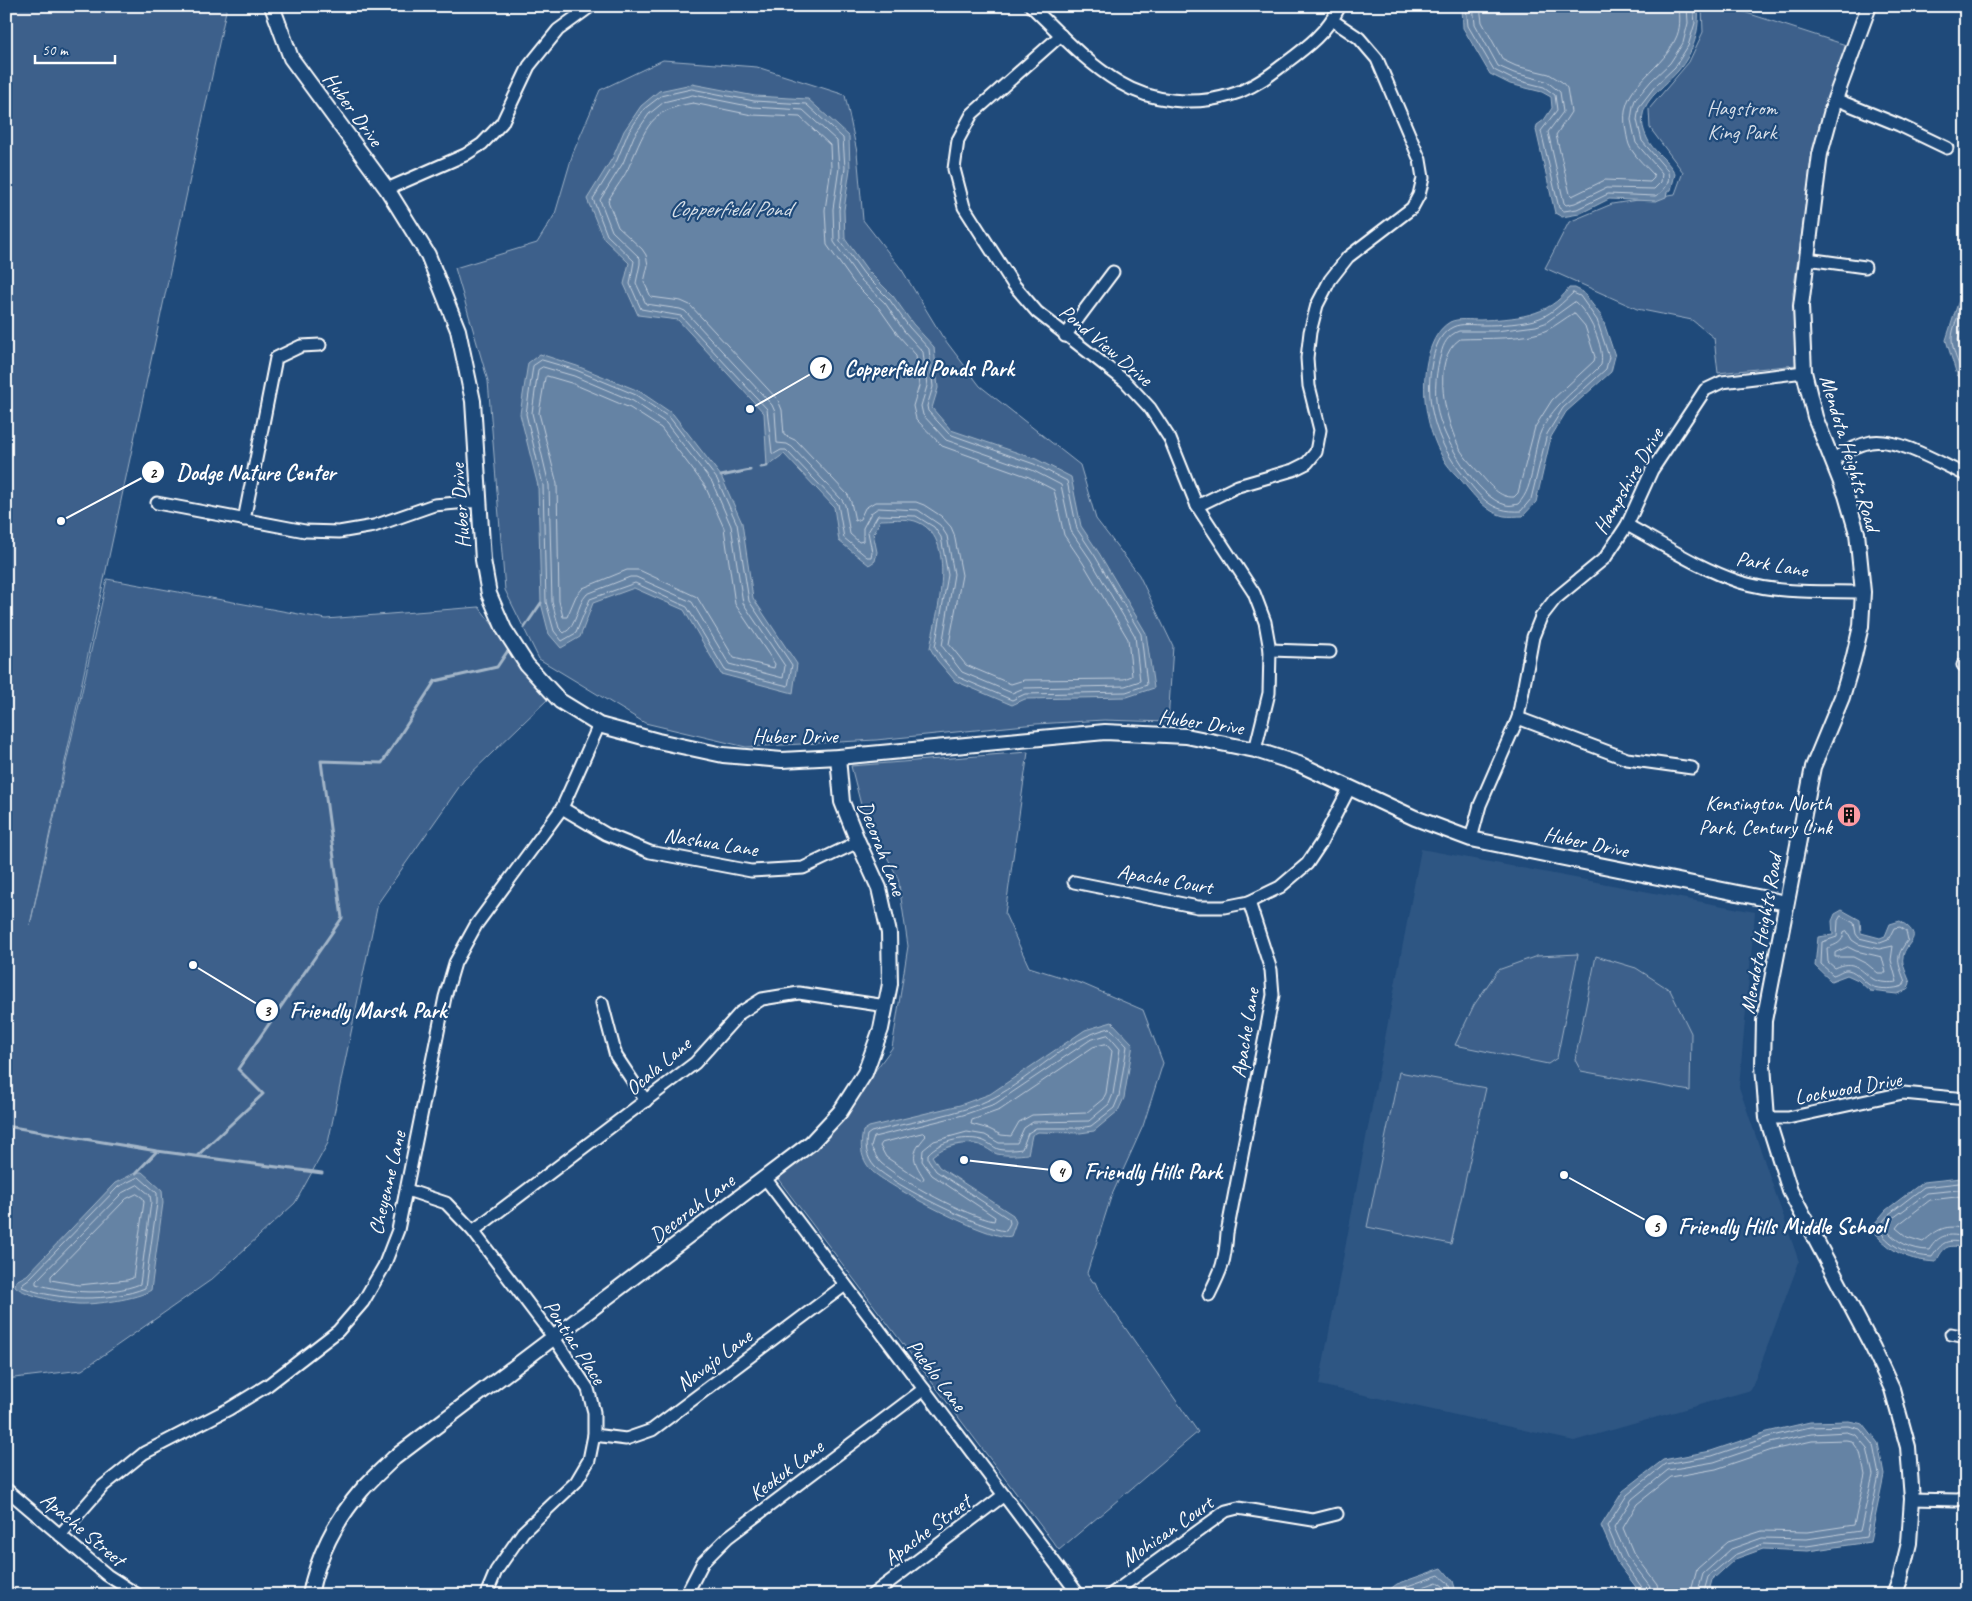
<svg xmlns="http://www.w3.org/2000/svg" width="1972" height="1601" font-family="Caveat,sans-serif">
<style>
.built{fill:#2e5683}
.green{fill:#3c618b;stroke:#9eb0c5}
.water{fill:#6583a4;stroke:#a3b5c8}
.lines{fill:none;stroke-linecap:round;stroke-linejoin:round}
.shore{stroke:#c1cddb;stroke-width:1}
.stream{stroke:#a3b5c8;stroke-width:3}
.minor-casing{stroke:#fff;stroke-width:15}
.tertiary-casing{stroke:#fff;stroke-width:18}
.minor{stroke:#1f4a7a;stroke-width:11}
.tertiary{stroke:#1f4a7a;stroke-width:14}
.labels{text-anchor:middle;stroke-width:4.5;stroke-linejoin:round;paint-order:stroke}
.park-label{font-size:21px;fill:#d8dfe8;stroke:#1f4a7a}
.street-label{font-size:21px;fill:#fff;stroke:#1f4a7a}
.poi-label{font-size:21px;fill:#fff;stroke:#1f4a7a;text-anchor:end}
.water-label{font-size:22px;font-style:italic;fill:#d8e0e8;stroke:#1f4a7a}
.leader{fill:none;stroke:#fff;stroke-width:2}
.callout-dot{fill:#fff;stroke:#1f4a7a;stroke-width:2}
.mark-label{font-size:15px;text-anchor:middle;font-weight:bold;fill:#111}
.callout-label{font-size:22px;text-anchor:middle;font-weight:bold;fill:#fff;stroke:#1f4a7a;stroke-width:4.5;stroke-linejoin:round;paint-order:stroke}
</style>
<rect width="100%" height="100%" fill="#1f4a7a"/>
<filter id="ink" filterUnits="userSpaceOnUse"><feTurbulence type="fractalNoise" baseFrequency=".02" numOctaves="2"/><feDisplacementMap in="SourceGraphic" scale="10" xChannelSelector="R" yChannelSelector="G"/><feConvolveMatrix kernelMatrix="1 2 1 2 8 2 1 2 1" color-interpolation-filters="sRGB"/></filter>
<g filter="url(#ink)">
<path class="built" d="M1421,849L1755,912L1739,1087L1799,1262L1751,1390L1574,1441L1319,1385Z"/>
<g class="green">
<path d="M6,6H227L30,925L107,579L326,619L479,607L549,698L464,780L378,903L328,1143L295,1203L211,1280L82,1370L6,1379Z"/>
<path d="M1702,6H1725L1846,45L1814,149L1793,293L1796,365L1718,373L1714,338L1692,320L1637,309L1545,268L1569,222L1612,204L1675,194L1683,172L1650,128L1649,109L1689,62L1703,32Z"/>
<path d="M663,60L757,67L845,95L857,152L863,220L902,270L942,336L980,386L1080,465L1096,519L1139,575L1173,646L1168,722L1104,720L1036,724L876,740L746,747L645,723L539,659L505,590L488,381L455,268L537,243L555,214L573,153L600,90Z"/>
<path d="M1028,752L1005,914L1029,967L1083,984L1143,1010L1163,1063L1143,1126L1111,1197L1087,1273L1093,1282H1095L1098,1289L1198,1432L1059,1550L778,1179L822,1142L892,1048L908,946L898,878L862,809L851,766Z"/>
<path d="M1578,954L1557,1058L1548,1064L1455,1045L1474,1005L1498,970L1537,956Z"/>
<path d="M1596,956L1636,968L1670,990L1691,1033L1690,1091L1581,1071L1575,1060Z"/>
<path d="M1399,1072L1486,1088L1451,1244L1367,1227Z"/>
</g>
<g class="water">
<path d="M1462,6H1698C1700,30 1694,52 1678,71C1660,92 1631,105 1647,138C1652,151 1669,160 1675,174L1671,190L1667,192L1666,197L1656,201L1609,199L1579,214L1562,217L1555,213L1536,130L1537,125L1544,120L1552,108L1551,97L1542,92L1510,84L1490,74L1463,28Z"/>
<path d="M692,84L755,96L808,99L849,136L850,169L844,210L845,239L868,271L893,296L913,324L934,347L938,388L932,408L951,430L1036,459L1071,477L1081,526L1099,553L1146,633L1154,688L1127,697L1025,699L1012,705L955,681L937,660L930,648C936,615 960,536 915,521C905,518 890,520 880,520L875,531L873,533L877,552L875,561L869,565L839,541L834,507L784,454L767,466L764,413L678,320L638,315L624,284L629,263L603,238L587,199L613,157L624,131L641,106L659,91Z"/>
<path d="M1569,288H1575L1583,292L1602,317L1615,356L1611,372L1566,412L1551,437L1536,502L1523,516C1517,516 1510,517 1504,516C1485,512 1473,494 1461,480C1456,475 1450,469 1446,463C1426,432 1419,388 1429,353C1433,341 1438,329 1450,322C1458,318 1471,320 1480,320C1513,319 1549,317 1569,288Z"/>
<path d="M1966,290V383L1957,375L1946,340L1958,303Z"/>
<path d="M540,354L577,366L639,391L673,414L721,476L742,523L753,598L797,664L793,693L721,674L684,610L634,588L593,603L580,637L561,648L549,634L541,603L538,486L520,414L528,363Z"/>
<path d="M1842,910L1860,920L1861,933L1880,938L1885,936L1890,924L1900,921C1927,938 1905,941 1903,957C1901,964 1908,976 1910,983L1907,990L1897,994L1870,991L1858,980L1847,975L1831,981L1815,966L1818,937L1833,935L1832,921L1835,914Z"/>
<path d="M1112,1022L1133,1044L1124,1098L1118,1111L1094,1131L1080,1133L1038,1132L1032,1135L1028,1154C1018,1155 1007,1156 997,1154C991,1152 986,1147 980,1145C965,1141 943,1146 932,1156L939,1167L1013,1215L1016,1222L1011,1236C994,1243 885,1185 871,1170C860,1157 860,1146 863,1131L869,1127L960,1105L990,1094L1085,1030Z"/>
<path d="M137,1172H142L162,1190L163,1203L151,1290C139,1299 93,1305 78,1304C63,1303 25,1296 15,1286L16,1281L27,1275L115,1183Z"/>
<path d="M1961,1178L1966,1181V1248C1947,1244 1944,1246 1936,1262C1908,1260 1895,1254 1875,1234V1223L1886,1210L1923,1182Z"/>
<path d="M1849,1421L1863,1424L1878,1443L1884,1475L1870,1542L1808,1551L1763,1549L1735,1559L1712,1580L1708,1595H1642L1617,1562L1601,1526L1623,1491L1663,1460L1711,1451L1767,1432L1810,1422Z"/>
<path d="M1442,1568L1453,1581L1457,1595H1382L1397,1584Z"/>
</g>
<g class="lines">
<g class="shore">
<path d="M1466,6L1468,26L1494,70L1512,79L1544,87L1555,95L1557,110L1541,131L1559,208L1564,211L1577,209L1608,194L1655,196C1665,192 1672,180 1667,170L1642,141L1637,120L1639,107L1656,85L1675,67L1688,46L1695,23L1693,6"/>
<path d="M1473,6L1475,24L1498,66L1514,73L1546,81L1560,92L1563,112L1548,132L1564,203L1566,205L1575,203L1606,188L1654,189L1661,182L1662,173L1636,143L1631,120L1633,106L1635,100L1651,81L1670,63L1683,43L1688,23L1687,6"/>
<path d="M1480,6L1482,22L1503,60L1516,66L1549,74L1562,82L1567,88L1571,112L1556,135L1570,194L1572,196L1605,180L1650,182L1654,178V175C1647,167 1637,159 1631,149C1628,144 1627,137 1626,131C1616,86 1659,75 1675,40C1681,29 1680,18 1679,6"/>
<path d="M692,89L754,101L806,104L843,138L845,168L839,210L840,241L864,274L889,299L909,327L929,349L933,387L927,406L928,411L949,434L1034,464L1067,481L1077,529L1095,556L1141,634L1147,685L1126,692L1025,694L1012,700L958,677L941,657L935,647L948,575L941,537L934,527L916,516L878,515L868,532L872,552L871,557H867L844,538L838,504L786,450H781L774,454L772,453L767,409L681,316L641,309L630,284L634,261L607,235L593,199L617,160L628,133L644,109L661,96Z"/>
<path d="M693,95L753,107L803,110L837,141L839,168L833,209L834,242L859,278L885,303L904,331L923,352L927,386L921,406L923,415L946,440L1032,470L1061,485L1071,531L1090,559L1135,636L1140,681L1125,686L1024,688L1012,693L962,672L942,646L954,574L947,536L940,525L918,510L878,508L871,513L863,528V541L859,542L850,534L845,505L842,500L792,447L787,444L777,443L775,412L772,405L685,311L680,309L646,304L636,283L640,264V258L612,231L600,200L623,163L634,136L649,114L664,102Z"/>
<path d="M693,103L752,115L800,117L830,145L831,168L825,210L827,245L854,283L879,308L898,335L916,355L919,386L913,406L916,419L942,446L1029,477L1054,490L1064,535L1083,563L1128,639L1132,676L1124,679L1024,680L1011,684L966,665L949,644L962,575L954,534L951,527L941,516L924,505L916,502H875L865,508L860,519L855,521L851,502L848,495L797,441L784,435L782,410L778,400L690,305L681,301L651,297L644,282L648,265L646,255L642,249L618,227L608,201C615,188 625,177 630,164C647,127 649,110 693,103Z"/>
<path d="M1573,293L1580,296L1597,320L1609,357L1606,369L1563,408L1547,434L1531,499L1521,511C1490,513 1480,496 1463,475C1435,442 1422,396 1434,354C1437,343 1442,332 1453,327C1461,323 1474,325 1483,325C1499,325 1525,324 1540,318C1553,313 1563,302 1573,293Z"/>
<path d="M1966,299C1961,307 1951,331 1952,340C1952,349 1960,371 1966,376"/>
<path d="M1575,302C1589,313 1605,347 1601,365C1579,388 1556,401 1541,431C1531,454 1536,486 1518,504C1514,505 1510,506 1506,505C1477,498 1441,436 1437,408C1434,390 1436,371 1441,354C1443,344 1448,335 1459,331H1496L1536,326L1545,323Z"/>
<path d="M1574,313L1585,326L1595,357L1594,361L1552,400L1535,427L1518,493L1514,497C1499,498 1490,485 1481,475C1474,467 1466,459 1461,451C1446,423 1429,360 1460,339C1484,338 1526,340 1547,330C1557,325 1565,318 1574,313Z"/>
<path d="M1966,314L1958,340L1966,366"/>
<path d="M542,360L576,370L636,395L670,418L717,479L737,524L749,601L792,665L788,686L725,670L687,607L635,583L590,599L576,633L562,641L554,631L546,602L543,485L526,414L533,366Z"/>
<path d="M543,367L574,376L633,401L666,423L712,482L731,526L743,603L785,666L783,678L729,664L692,602L636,577H630L587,594C576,605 578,626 564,633L559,628L552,602L549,485L532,413L538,370Z"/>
<path d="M547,376L571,383L630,408L661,428L705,486L724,528L735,604L775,664L774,668L734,658L697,597L639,570H627L583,588L576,596L567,617H563L559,601L557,484L539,413L545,378Z"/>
<path d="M1841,916L1854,923L1856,934L1859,938L1880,943L1888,940L1894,928L1900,927L1906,931L1908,940C1894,958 1898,962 1905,982L1903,986C1895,989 1880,990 1871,986C1863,982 1858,972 1848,970C1843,969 1838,974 1833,975L1821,964L1822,942L1837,937L1838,921Z"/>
<path d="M1847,931L1852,940L1858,944L1879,949L1893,946L1891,960L1897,982C1891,983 1879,983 1873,979C1858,969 1855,959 1835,968L1828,962L1827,948C1837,944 1843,943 1844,932Z"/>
<path d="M1848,947L1856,951L1882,957L1886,973H1878L1867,964L1853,957H1835V953Z"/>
<path d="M1110,1028L1127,1046L1119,1096L1114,1108L1091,1126L1080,1128H1036L1028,1133L1022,1149C1014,1150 1006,1151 998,1149C993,1147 989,1143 984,1141C968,1135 940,1140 928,1154V1159L936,1171L1009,1219L1010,1223L1006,1231C981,1229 893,1185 875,1167C866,1157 865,1146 867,1135L871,1132C908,1122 960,1115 993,1098C1033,1078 1065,1038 1110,1028Z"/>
<path d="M1108,1035L1120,1049L1113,1094L1109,1104L1089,1121L1033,1122L1024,1128L1017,1143H999L985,1135L967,1132L934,1141L923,1150L922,1161L932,1175L995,1217L994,1221C966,1216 903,1182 881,1163C877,1159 874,1152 871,1147L874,1137L963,1115L995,1104L1090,1040Z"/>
<path d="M1106,1044L1112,1051L1106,1093L1103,1099L1086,1113L1032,1115L1019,1122L1011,1136L1001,1135L989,1129L971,1124L972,1120L1000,1110L1093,1047Z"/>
<path d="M923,1133L926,1136C910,1154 912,1159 924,1178L922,1181L886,1157L880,1146L882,1143Z"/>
<path d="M139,1177L157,1193V1203L145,1288C111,1302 57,1301 22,1287L23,1283L30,1278L118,1187Z"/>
<path d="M138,1185L150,1195L151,1202L140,1284C110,1296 66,1293 36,1284V1281L122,1193Z"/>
<path d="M1966,1185L1959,1183L1924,1187L1889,1214L1880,1225V1231C1891,1248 1912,1256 1932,1257C1943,1241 1946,1239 1966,1243"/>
<path d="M1966,1191L1958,1190L1927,1193L1893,1218L1886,1229C1895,1242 1913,1250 1929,1250C1939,1234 1948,1233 1966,1237"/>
<path d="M137,1194L143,1198L144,1202L133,1278L127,1280L79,1285L51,1280V1276L126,1199Z"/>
<path d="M1966,1199L1956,1197L1930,1200L1899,1224L1896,1228L1907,1237L1923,1242C1938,1229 1945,1224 1966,1229"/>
<path d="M1391,1595L1399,1589L1439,1575L1448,1583L1452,1595"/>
<path d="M1401,1595L1437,1582L1443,1586L1445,1595"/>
<path d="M1645,1595L1644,1590L1621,1559L1607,1526L1627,1495L1665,1464L1712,1456L1768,1437L1810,1427L1848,1426L1860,1429L1873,1445L1879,1475L1866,1537L1807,1546L1763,1544L1734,1555L1708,1577L1703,1595"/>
<path d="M1652,1595L1650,1586L1627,1556L1614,1527L1632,1499L1668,1470L1714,1462L1770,1443L1811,1434L1847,1432L1856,1435L1867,1448L1873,1475L1860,1531L1807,1539L1762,1538L1731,1549L1703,1574L1697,1595"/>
<path d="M1659,1595L1657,1584L1633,1552L1623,1528L1637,1504L1671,1477L1716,1469L1772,1450L1812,1441L1846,1440L1852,1441L1860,1452L1865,1475L1854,1525L1807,1532L1762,1531L1728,1542L1697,1569L1690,1595"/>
</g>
<g class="stream">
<path d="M761,467L767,466"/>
<path d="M721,476L750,470"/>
<path d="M524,628L541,603"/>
<path d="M6,1126L157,1151L322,1173"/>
<path d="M198,1155L263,1094L238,1069L342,918L321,761L382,763L435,681L497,667L507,652"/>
<path d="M136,1173L157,1151"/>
</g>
<g class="minor-casing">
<g id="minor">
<path d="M1031,6C1059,33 1086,63 1120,83C1151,102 1195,106 1230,95C1248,90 1265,79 1279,68C1304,49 1325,35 1340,6"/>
<path d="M1061,35L972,114L958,140L954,169L964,207L1013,284L1037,312L1125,381L1150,408L1170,439L1197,506L1254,593L1265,622L1270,650L1269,693L1255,750"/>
<path d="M1835,99L1899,125L1947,148"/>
<path d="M387,189L465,155L482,144L502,123L529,66L558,30L591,6"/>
<path d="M1807,259L1865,267"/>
<path d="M1065,336L1113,272"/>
<path d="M1832,460C1844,452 1856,445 1871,442C1900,438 1939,463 1966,475"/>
<path d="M157,503L305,531L339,532L374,526L434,505L480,501"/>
<path d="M1197,506L1238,486L1293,470L1307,463L1316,452L1320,430L1309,386L1307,358L1310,332L1317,305L1330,280L1348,257L1412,208L1419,195L1423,178L1420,160L1377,59L1359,38L1332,20"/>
<path d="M244,520L276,358L301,346L320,345"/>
<path d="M1627,525C1664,545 1700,569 1740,582C1779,594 1822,591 1863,592"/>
<path d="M1270,650L1330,652"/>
<path d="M1963,665L1966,664"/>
<path d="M1518,718L1627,759L1692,768"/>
<path d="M562,808L606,834L650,852L751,871L803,868L858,842"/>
<path d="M1471,839L1480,805L1518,718L1533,637L1541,617L1555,599L1605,558L1627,525L1652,470L1705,390L1722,382L1804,372"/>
<path d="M1074,882L1198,907H1224L1249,902L1280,887L1307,864L1321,843L1350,787"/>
<path d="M602,1003L616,1056L646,1101"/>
<path d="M1767,1118H1788L1903,1093L1966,1099"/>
<path d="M765,1178L1079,1595"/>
<path d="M407,1190L446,1203L473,1231L554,1338L588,1389L594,1412V1435L589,1460L576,1482L523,1532L496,1571L486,1595"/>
<path d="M473,1231L695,1063L740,1013L762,999L799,993L886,1006"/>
<path d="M1209,1295C1222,1269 1225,1262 1227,1233L1273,995L1271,970L1249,902"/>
<path d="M1951,1334L1966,1337"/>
<path d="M594,1435L626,1439L652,1430L845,1285"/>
<path d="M6,1489L107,1575L138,1595"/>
<path d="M1912,1499L1957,1500L1966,1498"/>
<path d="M60,1535L103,1486L144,1453L229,1409L268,1385L338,1331L363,1302L384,1266L398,1230L445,997L455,963L476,925L562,808L599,725"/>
<path d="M686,1595L703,1562L728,1537L924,1389"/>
<path d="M872,1595L1004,1495"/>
<path d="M1110,1595L1226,1511L1238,1508L1313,1520L1337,1514"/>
</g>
</g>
<g class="tertiary-casing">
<g id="tertiary">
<path d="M272,6L291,58L387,189L428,255L458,330L473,401L483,560L489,594L504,629L527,665L560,701L599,725L658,741L723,755L782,760L838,757L1105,732L1186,736L1255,750L1299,764L1415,818L1471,839L1786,903"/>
<path d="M1869,6L1835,99L1820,154L1801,306L1804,372L1815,417L1846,495L1857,533L1863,592L1861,626L1853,660L1842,697L1813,767L1764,1021L1763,1065L1767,1118L1790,1191L1873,1348L1892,1389L1908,1447L1912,1499L1909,1543L1900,1580L1894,1595"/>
<path d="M310,1595C317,1557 336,1520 361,1491C371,1479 383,1469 394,1458L811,1143L840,1112L865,1073L881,1029L890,984L889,933L879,888L858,842L842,802L838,757"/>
</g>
</g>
<use href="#minor" class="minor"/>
<use href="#tertiary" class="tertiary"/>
</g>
</g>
<defs>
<g id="building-disc" transform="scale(1.25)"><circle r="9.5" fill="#ff9aa2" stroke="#1f4a7a"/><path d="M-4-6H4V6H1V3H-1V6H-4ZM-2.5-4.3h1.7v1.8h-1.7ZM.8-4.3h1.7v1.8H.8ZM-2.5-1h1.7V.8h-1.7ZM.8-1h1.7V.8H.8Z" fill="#111"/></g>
</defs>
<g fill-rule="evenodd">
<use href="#building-disc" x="1849" y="815"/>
</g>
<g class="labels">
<g class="park-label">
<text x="1742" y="115">Hagstrom<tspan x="1742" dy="24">King Park</tspan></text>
</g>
<g class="street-label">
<text transform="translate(353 109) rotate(54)" y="7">Huber Drive</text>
<text transform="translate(1106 345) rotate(40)" y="7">Pond View Drive</text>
<text transform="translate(1850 453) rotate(73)" y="7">Mendota Heights Road</text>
<text transform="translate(1628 481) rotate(-60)" y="7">Hampshire Drive</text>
<text transform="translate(460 506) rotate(-94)" y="7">Huber Drive</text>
<text transform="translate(1772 564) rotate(10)" y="7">Park Lane</text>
<text transform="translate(1201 722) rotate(8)" y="7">Huber Drive</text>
<text x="795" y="743">Huber Drive</text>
<text transform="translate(711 842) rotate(9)" y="7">Nashua Lane</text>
<text transform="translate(1586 842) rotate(12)" y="7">Huber Drive</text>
<text transform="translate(882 848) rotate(69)" y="7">Decorah Lane</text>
<text transform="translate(1165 879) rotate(10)" y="7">Apache Court</text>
<text transform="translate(1761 934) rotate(-80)" y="7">Mendota Heights Road</text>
<text transform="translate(1245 1033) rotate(-81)" y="7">Apache Lane</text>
<text transform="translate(658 1066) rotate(-40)" y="7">Ocala Lane</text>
<text transform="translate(1848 1088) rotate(-10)" y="7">Lockwood Drive</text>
<text transform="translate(387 1183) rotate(-77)" y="7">Cheyenne Lane</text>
<text transform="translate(692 1208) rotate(-37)" y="7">Decorah Lane</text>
<text transform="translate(575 1342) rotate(57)" y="7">Pontiac Place</text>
<text transform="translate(714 1360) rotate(-37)" y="7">Navajo Lane</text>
<text transform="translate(937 1375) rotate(53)" y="7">Pueblo Lane</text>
<text transform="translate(786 1470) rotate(-37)" y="7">Keokuk Lane</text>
<text transform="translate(83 1529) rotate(40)" y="7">Apache Street</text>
<text transform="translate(927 1530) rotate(-37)" y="7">Apache Street</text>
<text transform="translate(1167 1531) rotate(-35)" y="7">Mohican Court</text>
</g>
<g class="poi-label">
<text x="1832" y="810">Kensington North<tspan x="1832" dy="24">Park, Century Link</tspan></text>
</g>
<g class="water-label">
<text x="730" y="216">Copperfield Pond</text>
</g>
</g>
<path class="leader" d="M750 409L821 368M61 521L153 472M193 965L267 1010M964 1160L1061 1171M1564 1175L1656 1226"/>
<g class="callout-dot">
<circle cx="750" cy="409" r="5"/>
<circle cx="61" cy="521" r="5"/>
<circle cx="193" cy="965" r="5"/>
<circle cx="964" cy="1160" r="5"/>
<circle cx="1564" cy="1175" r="5"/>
<circle cx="821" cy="368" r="12"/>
<circle cx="153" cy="472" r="12"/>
<circle cx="267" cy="1010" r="12"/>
<circle cx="1061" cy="1171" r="12"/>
<circle cx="1656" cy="1226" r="12"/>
</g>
<g class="mark-label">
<text x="821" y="373">1</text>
<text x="153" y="478">2</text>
<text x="267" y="1016">3</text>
<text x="1061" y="1177">4</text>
<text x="1656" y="1232">5</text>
</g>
<g class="callout-label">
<text x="929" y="376">Copperfield Ponds Park</text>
<text x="256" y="480">Dodge Nature Center</text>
<text x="368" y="1018">Friendly Marsh Park</text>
<text x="1153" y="1179">Friendly Hills Park</text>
<text x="1782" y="1234">Friendly Hills Middle School</text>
</g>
<rect width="1972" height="1601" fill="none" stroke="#1f4a7a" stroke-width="25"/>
<rect x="12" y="12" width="1947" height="1576" fill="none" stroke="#fff" stroke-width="2" filter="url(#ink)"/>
<path d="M35 55v8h80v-8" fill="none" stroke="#ffffff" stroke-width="2.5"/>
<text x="42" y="55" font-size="15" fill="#ffffff" stroke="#1f4a7a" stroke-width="4" paint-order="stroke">50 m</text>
</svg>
